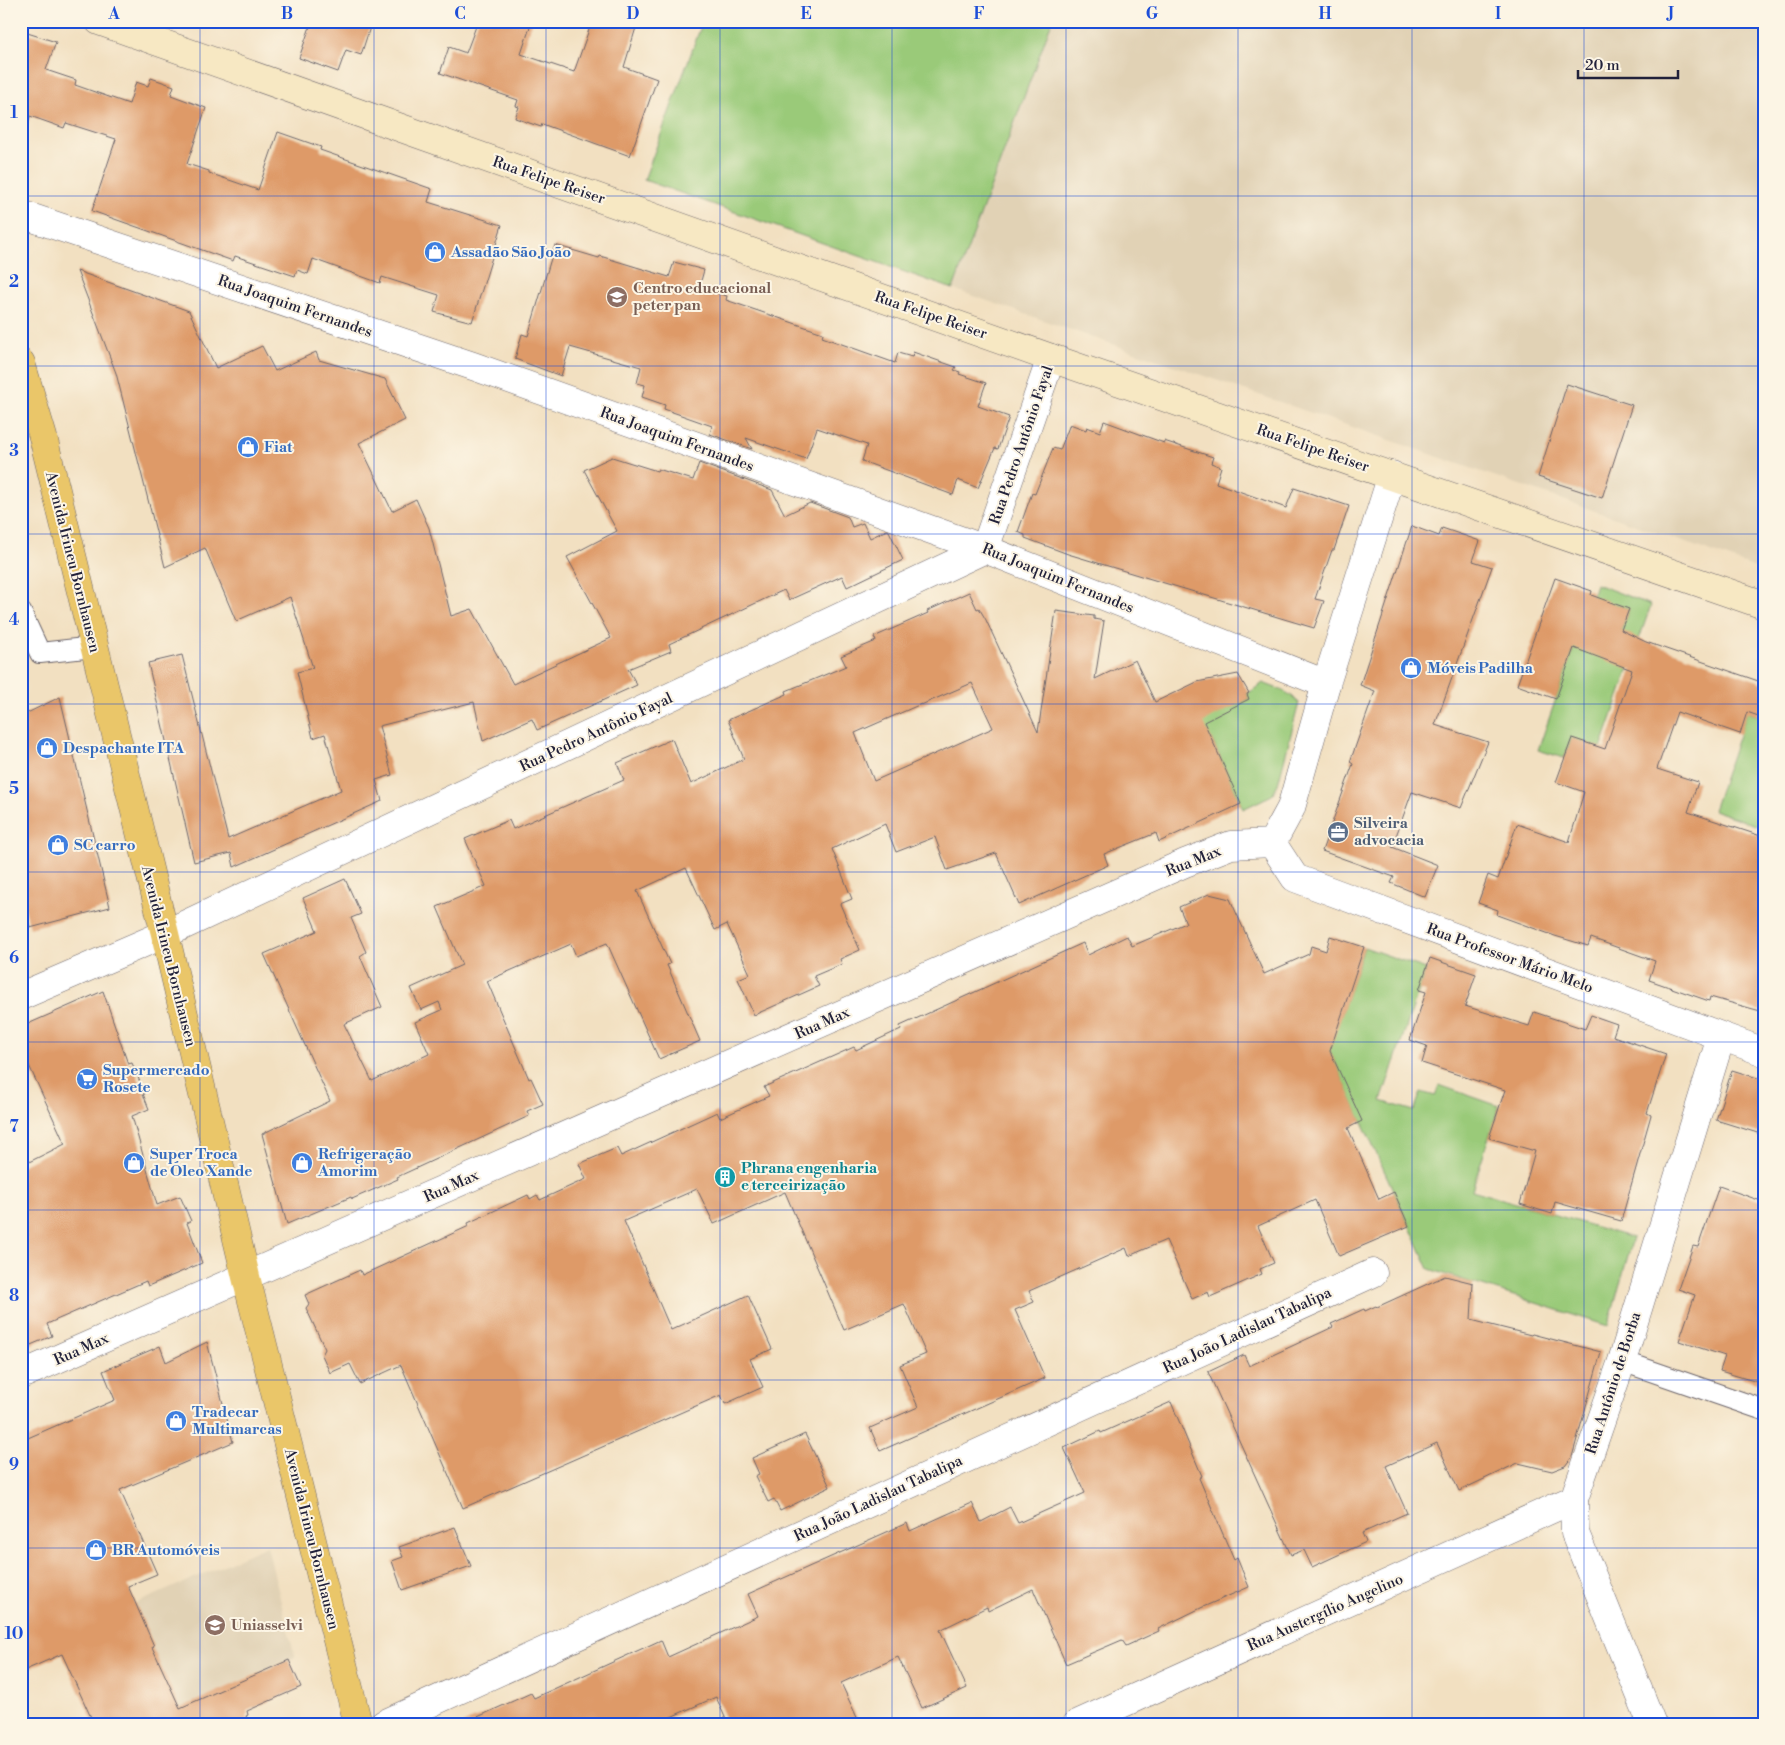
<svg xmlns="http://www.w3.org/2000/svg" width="1785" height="1745" font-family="'Libre Bodoni',serif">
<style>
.built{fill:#e1d2b5}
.green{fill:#9aca79;stroke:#5e765a}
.building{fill:#de9a68;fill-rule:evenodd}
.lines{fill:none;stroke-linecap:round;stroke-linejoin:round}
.lane-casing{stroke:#6b646a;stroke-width:22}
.street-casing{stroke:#6b646a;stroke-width:29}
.secondary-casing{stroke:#6b646a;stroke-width:29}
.primary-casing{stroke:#6b646a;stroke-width:29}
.lane{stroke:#fff;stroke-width:20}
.street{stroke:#fff;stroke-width:28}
.secondary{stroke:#f7e8c3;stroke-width:28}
.primary{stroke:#eac669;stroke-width:28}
.grid{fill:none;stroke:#1d4ed8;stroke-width:1;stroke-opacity:0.55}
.labels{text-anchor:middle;stroke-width:4;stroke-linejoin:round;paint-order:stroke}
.street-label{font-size:15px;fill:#22223b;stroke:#fcf5e5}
.shop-label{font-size:15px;font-weight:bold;fill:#366cbe;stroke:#fcf5e5;text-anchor:start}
.education-label{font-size:15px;font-weight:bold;fill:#785e54;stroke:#fcf5e5;text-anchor:start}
.service-label{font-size:15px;font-weight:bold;fill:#4e5e75;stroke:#fcf5e5;text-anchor:start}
.culture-label{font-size:15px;font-weight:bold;fill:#0d838f;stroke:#fcf5e5;text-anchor:start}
.neatline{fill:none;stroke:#1d4ed8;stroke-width:2}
.grid-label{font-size:16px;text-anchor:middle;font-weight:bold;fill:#1d4ed8}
</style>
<rect width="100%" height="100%" fill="#fcf5e5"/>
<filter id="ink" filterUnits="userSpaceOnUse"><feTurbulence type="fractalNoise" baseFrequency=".02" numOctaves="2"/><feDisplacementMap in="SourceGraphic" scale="10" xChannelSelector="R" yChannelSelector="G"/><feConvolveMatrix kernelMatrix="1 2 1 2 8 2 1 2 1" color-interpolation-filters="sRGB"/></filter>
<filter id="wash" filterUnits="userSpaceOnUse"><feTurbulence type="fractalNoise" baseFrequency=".0096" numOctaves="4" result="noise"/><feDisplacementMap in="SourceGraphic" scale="20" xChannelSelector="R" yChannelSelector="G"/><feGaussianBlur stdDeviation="1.12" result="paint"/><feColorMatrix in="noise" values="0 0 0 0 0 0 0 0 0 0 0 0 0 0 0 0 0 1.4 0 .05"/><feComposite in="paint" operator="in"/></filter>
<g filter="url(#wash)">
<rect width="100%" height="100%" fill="#f2e0c1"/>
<g class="built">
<path d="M1052,21H1764V571L1650,530L953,289Z"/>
<path d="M267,1546L295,1657L180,1708L152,1647L135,1604Z"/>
</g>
<g class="green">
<path d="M703,21H1052L953,289L644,180Z"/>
<path d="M1596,584L1651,605L1601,748L1572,738L1564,758L1538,750L1584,619L1619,637L1629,609L1592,596Z"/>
<path d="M1263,683C1275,688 1291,692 1299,703L1278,784L1272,795L1243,809L1212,740L1178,733L1249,699L1247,694Z"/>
<path d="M1747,712L1764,718V828L1713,810Z"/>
<path d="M1364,947L1426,969L1381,1101L1414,1111L1421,1092L1435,1096L1439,1085L1499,1106L1472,1190L1633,1238L1608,1326L1429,1269L1316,1021L1337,1027Z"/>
</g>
<g id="blocks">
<g class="building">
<path d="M312,21H372L361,55L346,50L338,72L299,58Z"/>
<path d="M478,21H532L521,54L574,72L592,21H638L624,67L657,79L630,156L542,124L541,127L515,118L519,107L516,106L518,100L440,73L449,47L466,53Z"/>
<path d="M21,31L56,42L46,70L76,80L75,85L129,104L136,82L148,86L151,78L174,86L171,95L206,108L187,164L209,171V173L258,190L278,132L321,147L320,150L432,189L428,202L502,225L472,322L434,312L439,295L382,277L380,283L313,259L308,274L297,270L295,276L235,256L233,261L92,211L116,139L66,123L64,128L30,116L26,130L21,129Z"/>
<path d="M555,245L599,258L600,256L669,277L674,262L704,270L699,288L727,296L726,300L823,333L822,337L895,363L898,353L912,357L913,352L956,367L954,370L960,372L959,374L986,383L978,406L1009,417L998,449L995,448L978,488L958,480L953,495L862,461L867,445L817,428L806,459L746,438L752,449L710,434L712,426L664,409L665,405L642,397L645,385L637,383L641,367L570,347L561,376L515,359L522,334L528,336Z"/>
<path d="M77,271L189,311L216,368L262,346L275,371L316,352L319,360L385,379L405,420L359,443L392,511L416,499L429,528L451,616L472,609L513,684L611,638L567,557L617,531L584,470L612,457L657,471L658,469L693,480L699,463L772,490L785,515L810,503L848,517L852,527L863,523L870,538L887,530L889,531L903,560L847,587L842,576L789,600L784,590L754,604L669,644L671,651L628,669L637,685L537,730L532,719L483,741L474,702L379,726L392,775L376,780L382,801L234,867L231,853L194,862L148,663L182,655L228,839L341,790L325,734L313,738L297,672L313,668L290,597L236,621L205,548L165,567L116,373Z"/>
<path d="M1567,384L1632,405L1602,498L1538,477Z"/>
<path d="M1104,421L1164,443V441L1213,457L1211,463L1221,467L1216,483L1286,508L1294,488L1349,506L1334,550H1332L1315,599L1324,601L1314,628L1068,554L1025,538V535L1018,532L1032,493L1035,494L1053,448L1060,450L1070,424L1086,430L1087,427L1100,432Z"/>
<path d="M1412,526L1439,536L1442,528L1480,541L1473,561L1492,567L1435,725L1488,742L1461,808L1412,792L1392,847L1438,865L1425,897L1391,883L1394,877L1322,851L1353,764L1350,762L1375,691L1360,685Z"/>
<path d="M1555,578L1592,591L1591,595L1629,609L1621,630L1646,642L1764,683V718L1747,712L1740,734L1677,712L1657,769L1698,782L1688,812L1764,837V1012L1710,997L1709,1001L1649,980L1655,961L1591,938L1588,946L1555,936L1497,915L1498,910L1478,903L1488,875L1498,879L1517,824L1569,842L1584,792L1556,782L1572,738L1605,749L1632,670L1574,648L1556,699L1517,685Z"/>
<path d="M969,592L977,609L979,608L986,620L1038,732L1056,611L1094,616V619L1104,621L1095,679L1135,660L1155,702L1197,682L1238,674L1249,693L1247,694L1249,699L1204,722L1241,804L1159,842L1156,833L1104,854L1108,865L1019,905L996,853L947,870L935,837L896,852L885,824L832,849L852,899L840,904L860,950L840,959L842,964L814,976L819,986L754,1015L738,979L750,974L727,924L715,930L686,868L637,891L670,964L667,965L700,1041L659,1059L607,943L576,956L571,944L487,981L529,1079L531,1078L543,1104L527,1111L529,1116L397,1177L398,1179L352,1199L351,1197L287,1224L262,1134L330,1101L264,954L317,931L303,898L345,879L361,914L351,918L366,952L360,956L382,1007L344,1024L372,1081L429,1054L415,1022L442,1010L439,1002L421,1010L411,988L462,965L437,907L486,886L465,839L509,820L513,829L624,780L617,763L672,739L691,784L744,759L728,720L787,694L786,691L846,666L841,656L876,641L874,637L928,613L927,611ZM972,683L993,728L874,781L855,733L921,704V705Z"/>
<path d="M60,697L110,907L30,928L21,894V716Z"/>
<path d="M1209,894L1230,899L1264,974L1309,954L1311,946L1326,951L1330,936L1364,947L1330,1051L1362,1121L1348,1128L1379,1199L1394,1192L1409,1226L1339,1256L1315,1200L1258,1226L1274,1263L1260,1269L1262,1274L1210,1297L1208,1292L1192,1299L1166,1240L1129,1256L1126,1248L1029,1291L1034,1302L1015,1310L1045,1378L880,1451L870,1428L918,1407L900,1365L926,1354L904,1304L844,1330L785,1192L714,1224L697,1189L624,1221L671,1330L748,1295L772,1349L750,1359L763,1387L725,1404L721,1395L463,1508L401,1365L360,1384L350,1364L330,1373L322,1355L325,1349L306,1308L309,1304L305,1295L360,1270L362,1275L469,1226L468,1223L528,1195L530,1199L537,1195L540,1200L586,1179L579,1164L617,1148L621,1156L717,1112L720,1118L769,1096L764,1087L854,1047L856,1050L901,1029L900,1026L1083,943L1088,955L1127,936L1132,946L1186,923L1179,907Z"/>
<path d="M1430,958L1476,974L1465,1006L1529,1026L1534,1012L1585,1029L1591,1015L1617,1024L1613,1036L1666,1054L1647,1113L1651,1115L1621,1221L1555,1202L1552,1214L1520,1204L1535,1151L1489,1138L1505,1090L1422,1063L1427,1046L1410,1040L1426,992L1419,990Z"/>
<path d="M103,991L128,1064L132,1063L145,1094H143L149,1109L132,1116L157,1205L180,1196L191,1221L187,1223L202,1263L148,1286L146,1281L47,1324L52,1336L21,1349V1166L65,1144L21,1048V1027Z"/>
<path d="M1732,1070L1764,1080V1135L1716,1120Z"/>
<path d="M1719,1186L1764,1202V1384L1720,1371L1725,1356L1679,1341L1695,1295L1678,1289L1693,1246L1698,1247Z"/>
<path d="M1445,1276L1473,1283L1471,1320L1531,1335L1532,1334L1601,1352L1572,1457L1565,1466L1552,1471L1518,1463L1459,1491L1437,1443L1386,1466L1407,1513L1362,1533L1366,1542L1312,1567L1304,1550L1291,1555L1208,1372L1244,1355L1249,1366L1333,1327L1331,1324L1364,1309L1365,1311L1376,1306L1377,1307Z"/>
<path d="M207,1342L233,1442L120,1490L157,1574L128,1586L154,1646L152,1647L180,1708L289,1660L301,1687L247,1711L248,1715L246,1716L249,1724H94L62,1654L21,1672V1441L115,1400L103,1371L160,1346L166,1362Z"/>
<path d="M1171,1402L1202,1476L1199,1478L1234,1560L1237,1558L1249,1587L1203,1607L1158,1629L1159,1631L1126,1646L1122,1640L1066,1664L1033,1589L988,1611L987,1607L940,1630L967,1688L922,1708L898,1657L841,1683L860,1724H728L716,1697L655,1724H462L531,1693L534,1698L661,1640L668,1657L758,1616L748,1594L907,1523L910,1531L972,1503L981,1522L1010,1507L1018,1523L1085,1493L1064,1448L1100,1431L1101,1433Z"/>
<path d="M805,1434L830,1487L780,1511L774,1499L768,1502L755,1476L759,1474L752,1458Z"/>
<path d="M455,1527L471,1566L402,1590L392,1561L403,1557L399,1547Z"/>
</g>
</g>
</g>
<g filter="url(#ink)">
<use href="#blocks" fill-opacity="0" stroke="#6b646a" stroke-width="1"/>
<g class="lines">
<g class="lane-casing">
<g id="lane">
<path d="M21,612L40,653L94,647"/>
<path d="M1622,1361L1764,1410"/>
</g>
</g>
<g class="street-casing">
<g id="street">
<path d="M21,214L473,366L985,549L1326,684"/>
<path d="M1272,843L1295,878L1764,1052"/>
<path d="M21,996L165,934L985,549L1051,358"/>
<path d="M21,1375L1185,863L1231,845L1272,843L1291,808L1326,684L1392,475"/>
<path d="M384,1724L1373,1273"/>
<path d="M1077,1724L1574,1499"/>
<path d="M1652,1724L1575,1533L1574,1499L1622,1361L1721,1037"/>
</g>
</g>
<g class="secondary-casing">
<path id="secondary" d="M99,21L1051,358L1764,605"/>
</g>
<g class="primary-casing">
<path id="primary" d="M21,363L43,437L165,934L246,1277L358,1724"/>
</g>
<use href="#lane" class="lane"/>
<use href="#street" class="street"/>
<use href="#secondary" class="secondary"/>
<use href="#primary" class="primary"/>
</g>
</g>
<path class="grid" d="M200,21V1724M374,21V1724M546,21V1724M720,21V1724M892,21V1724M1066,21V1724M1238,21V1724M1412,21V1724M1584,21V1724M21,196H1764M21,366H1764M21,534H1764M21,704H1764M21,872H1764M21,1042H1764M21,1210H1764M21,1380H1764M21,1548H1764"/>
<defs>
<g id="shop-disc" transform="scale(1.125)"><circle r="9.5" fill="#3f7fe0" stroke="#fcf5e5"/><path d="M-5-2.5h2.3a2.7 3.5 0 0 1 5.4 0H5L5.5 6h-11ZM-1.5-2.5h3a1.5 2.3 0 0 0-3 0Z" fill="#fff"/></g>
<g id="school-disc" transform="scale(1.125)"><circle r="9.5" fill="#8d6e63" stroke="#fcf5e5"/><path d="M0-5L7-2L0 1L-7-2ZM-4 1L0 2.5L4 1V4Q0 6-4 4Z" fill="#fff"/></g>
<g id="office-disc" transform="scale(1.125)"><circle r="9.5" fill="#5c6f8a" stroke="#fcf5e5"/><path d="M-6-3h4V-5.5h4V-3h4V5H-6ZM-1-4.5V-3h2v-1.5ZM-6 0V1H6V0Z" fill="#fff"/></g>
<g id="supermarket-disc" transform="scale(1.125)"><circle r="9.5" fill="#3f7fe0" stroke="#fcf5e5"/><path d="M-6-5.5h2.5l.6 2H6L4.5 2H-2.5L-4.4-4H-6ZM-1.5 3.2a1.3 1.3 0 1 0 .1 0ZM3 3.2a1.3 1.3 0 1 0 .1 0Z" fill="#fff"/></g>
<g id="building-disc" transform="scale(1.125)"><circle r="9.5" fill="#0f9aa8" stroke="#fcf5e5"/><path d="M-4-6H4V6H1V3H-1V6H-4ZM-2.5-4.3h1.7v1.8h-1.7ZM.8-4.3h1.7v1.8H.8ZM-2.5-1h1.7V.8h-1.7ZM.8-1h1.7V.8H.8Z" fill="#fff"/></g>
<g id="university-disc" transform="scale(1.125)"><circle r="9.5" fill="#8d6e63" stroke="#fcf5e5"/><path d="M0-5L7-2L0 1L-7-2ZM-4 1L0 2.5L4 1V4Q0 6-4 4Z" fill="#fff"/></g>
</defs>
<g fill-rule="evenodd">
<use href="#shop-disc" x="435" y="252"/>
<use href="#school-disc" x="617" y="297"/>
<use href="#shop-disc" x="248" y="447"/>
<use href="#shop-disc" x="1411" y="668"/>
<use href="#shop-disc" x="47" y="748"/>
<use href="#office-disc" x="1338" y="832"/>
<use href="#shop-disc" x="58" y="845"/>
<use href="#supermarket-disc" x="87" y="1079"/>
<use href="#shop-disc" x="134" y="1163"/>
<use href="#shop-disc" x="302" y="1163"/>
<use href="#building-disc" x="725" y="1177"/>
<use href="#shop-disc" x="176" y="1421"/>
<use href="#shop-disc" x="96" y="1550"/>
<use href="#university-disc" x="215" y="1625"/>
</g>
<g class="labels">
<g class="street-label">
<text transform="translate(549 180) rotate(19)" y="5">Rua Felipe Reiser</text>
<text transform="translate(295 306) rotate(19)" y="5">Rua Joaquim Fernandes</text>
<text transform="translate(931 315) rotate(19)" y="5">Rua Felipe Reiser</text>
<text transform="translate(677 439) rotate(20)" y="5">Rua Joaquim Fernandes</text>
<text transform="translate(1021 445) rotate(-71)" y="5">Rua Pedro Antônio Fayal</text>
<text transform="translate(1313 448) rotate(19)" y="5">Rua Felipe Reiser</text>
<text transform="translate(73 562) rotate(76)" y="5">Avenida Irineu Bornhausen</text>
<text transform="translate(1058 578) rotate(22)" y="5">Rua Joaquim Fernandes</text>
<text transform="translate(596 732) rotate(-25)" y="5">Rua Pedro Antônio Fayal</text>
<text transform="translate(1193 861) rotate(-22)" y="5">Rua Max</text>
<text transform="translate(169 956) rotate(76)" y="5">Avenida Irineu Bornhausen</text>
<text transform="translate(1510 958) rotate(20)" y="5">Rua Professor Mário Melo</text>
<text transform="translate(822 1023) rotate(-24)" y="5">Rua Max</text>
<text transform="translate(451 1186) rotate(-24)" y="5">Rua Max</text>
<text transform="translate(1247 1330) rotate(-25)" y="5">Rua João Ladislau Tabalipa</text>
<text transform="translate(81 1349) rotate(-24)" y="5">Rua Max</text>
<text transform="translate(1613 1383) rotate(-72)" y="5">Rua Antônio de Borba</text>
<text transform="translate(878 1498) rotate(-25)" y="5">Rua João Ladislau Tabalipa</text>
<text transform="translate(312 1539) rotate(76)" y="5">Avenida Irineu Bornhausen</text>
<text transform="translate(1325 1612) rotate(-24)" y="5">Rua Austergílio Angelino</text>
</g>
<g class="shop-label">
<text x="451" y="257">Assadão São João</text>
<text x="264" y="452">Fiat</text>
<text x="1427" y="673">Móveis Padilha</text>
<text x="63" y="753">Despachante ITA</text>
<text x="74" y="850">SC carro</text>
<text x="103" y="1075">Supermercado<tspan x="103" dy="17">Rosete</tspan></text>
<text x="150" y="1159">Super Troca<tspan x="150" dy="17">de Óleo Xande</tspan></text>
<text x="318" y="1159">Refrigeração<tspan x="318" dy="17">Amorim</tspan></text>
<text x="192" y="1417">Tradecar<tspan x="192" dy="17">Multimarcas</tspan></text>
<text x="112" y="1555">BR Automóveis</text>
</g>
<g class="education-label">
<text x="633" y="293">Centro educacional<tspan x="633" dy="17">peter pan</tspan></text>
<text x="231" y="1630">Uniasselvi</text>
</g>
<g class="service-label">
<text x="1354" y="828">Silveira<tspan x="1354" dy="17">advocacia</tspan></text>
</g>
<g class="culture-label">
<text x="741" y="1173">Phrana engenharia<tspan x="741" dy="17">e terceirização</tspan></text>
</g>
</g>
<rect width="1785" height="1745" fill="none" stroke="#fcf5e5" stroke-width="55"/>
<path d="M1578 70v8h100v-8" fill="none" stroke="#22223b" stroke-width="2.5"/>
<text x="1585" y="70" font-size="15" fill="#22223b" stroke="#fcf5e5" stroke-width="4" paint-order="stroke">20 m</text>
<rect x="28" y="28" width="1730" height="1690" class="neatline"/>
<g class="grid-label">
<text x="114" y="19">A</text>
<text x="287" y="19">B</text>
<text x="460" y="19">C</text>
<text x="633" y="19">D</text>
<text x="806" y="19">E</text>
<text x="979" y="19">F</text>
<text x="1152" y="19">G</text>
<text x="1325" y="19">H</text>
<text x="1498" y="19">I</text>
<text x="1671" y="19">J</text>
<text x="14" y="118">1</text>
<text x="14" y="287">2</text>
<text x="14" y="456">3</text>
<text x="14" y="625">4</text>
<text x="14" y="794">5</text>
<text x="14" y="963">6</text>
<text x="14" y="1132">7</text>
<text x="14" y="1301">8</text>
<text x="14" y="1470">9</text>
<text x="14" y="1639">10</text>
</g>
</svg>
